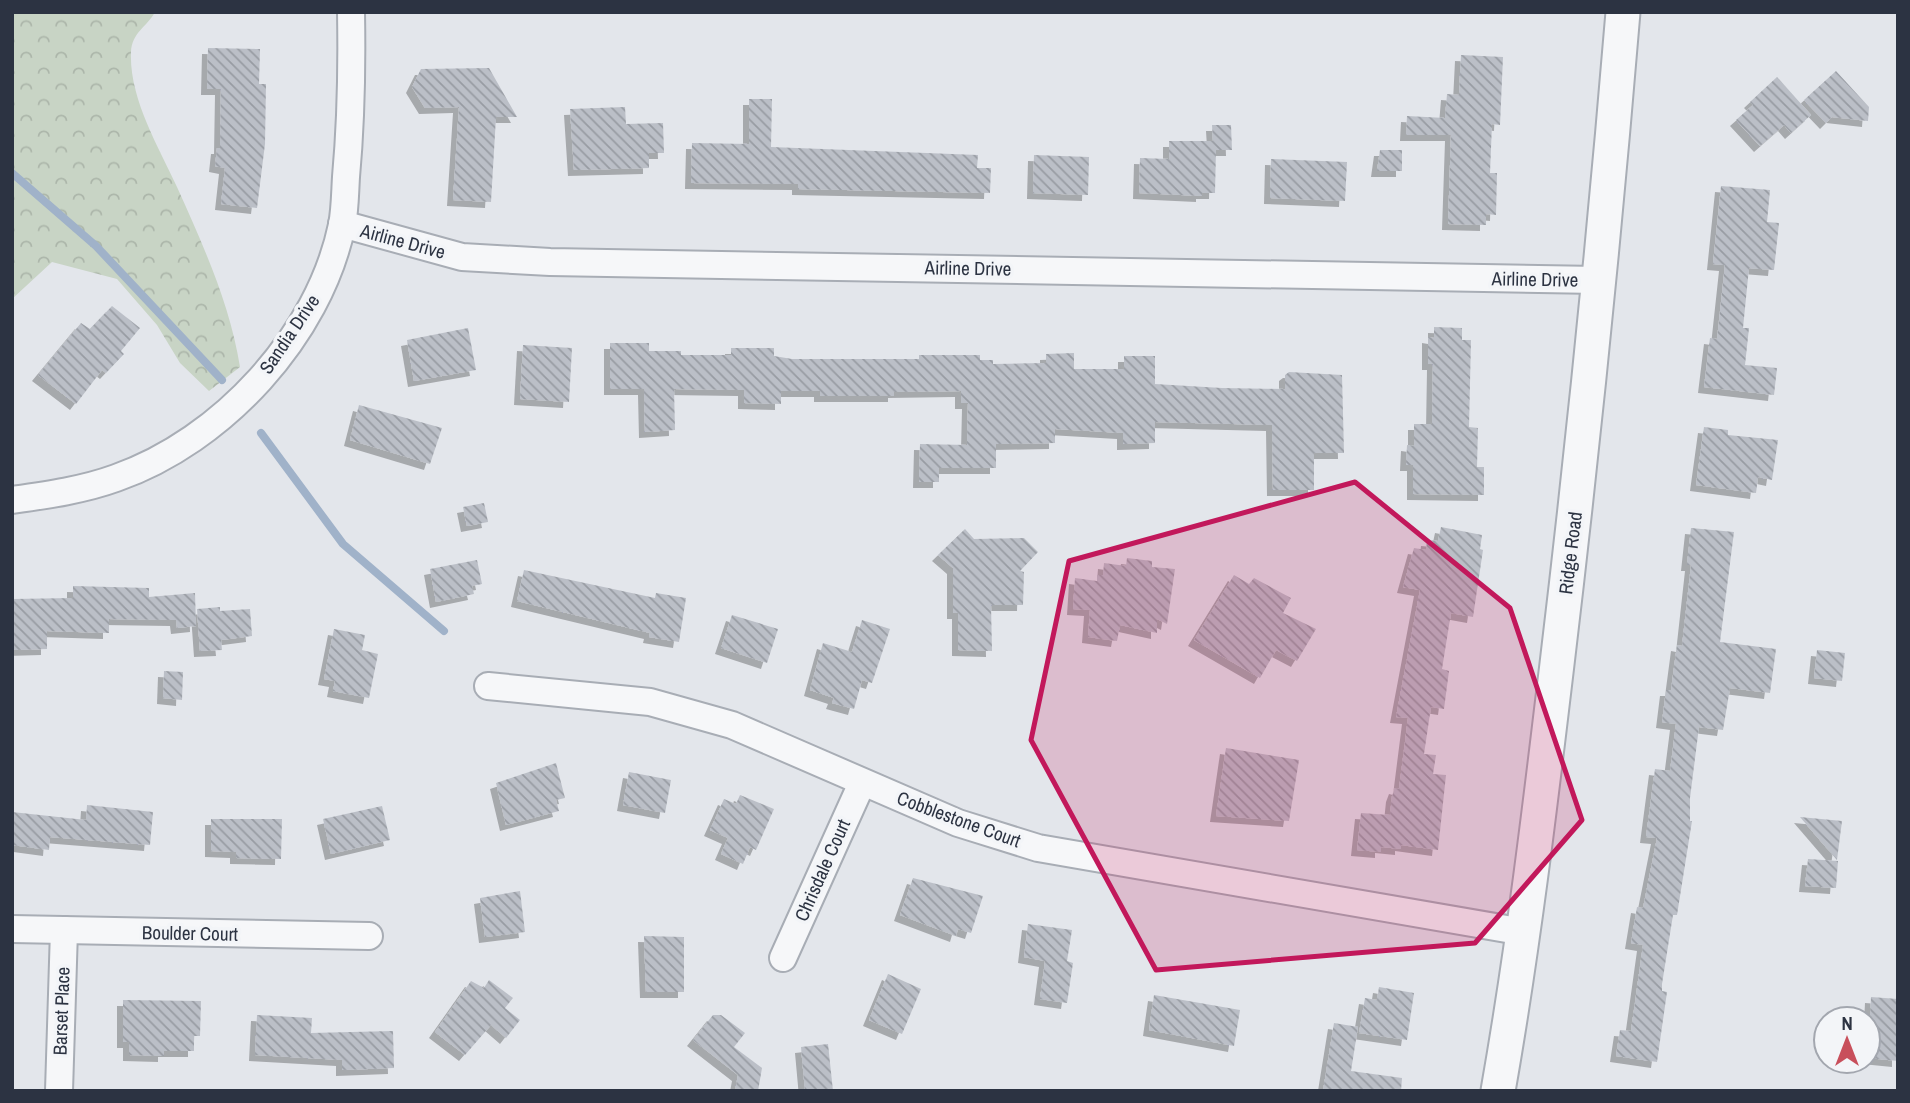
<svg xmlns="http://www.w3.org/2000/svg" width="1910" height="1103" font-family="'Archivo Narrow',sans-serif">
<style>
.forest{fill:url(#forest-crowns)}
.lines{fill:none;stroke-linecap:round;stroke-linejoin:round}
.stream{stroke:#a0b2c9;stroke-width:8}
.building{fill:url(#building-back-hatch);filter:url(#shadow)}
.minor-casing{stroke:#a8adb5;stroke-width:30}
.tertiary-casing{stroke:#a8adb5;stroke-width:37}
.minor{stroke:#f6f7f9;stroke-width:26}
.tertiary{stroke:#f6f7f9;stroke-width:33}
.marked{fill:#c2185b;fill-opacity:0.2;stroke:#c2185b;stroke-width:5;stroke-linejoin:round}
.labels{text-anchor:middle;stroke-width:7;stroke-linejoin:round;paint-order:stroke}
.street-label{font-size:19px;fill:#2c3342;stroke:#f3f5f8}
</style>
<defs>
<pattern id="forest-crowns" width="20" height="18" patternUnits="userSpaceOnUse" patternTransform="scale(1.75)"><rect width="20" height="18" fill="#c8d4c5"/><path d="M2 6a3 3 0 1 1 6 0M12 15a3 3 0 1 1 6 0" fill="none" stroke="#acb6aa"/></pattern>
<pattern id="building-back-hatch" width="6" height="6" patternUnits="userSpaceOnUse" patternTransform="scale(1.75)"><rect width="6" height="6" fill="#bbbfc7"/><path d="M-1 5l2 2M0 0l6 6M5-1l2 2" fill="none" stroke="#989ca3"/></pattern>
<filter id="shadow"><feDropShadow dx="-6" dy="6" stdDeviation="0" flood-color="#0004"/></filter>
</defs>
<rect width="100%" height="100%" fill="#e3e6eb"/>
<path class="forest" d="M12,12H155C147,27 132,32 131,52C129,98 158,146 177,187C203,245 230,304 240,367L209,391L180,363L157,325L117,279L52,262L12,299Z"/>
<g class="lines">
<g class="stream">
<path d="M12,173L96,246L222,380"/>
<path d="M261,433L343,544L444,631"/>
</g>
</g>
<g class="building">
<path d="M208,48L260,49L259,84H266L265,144L257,208L221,204L225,168L215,166L217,148H220L221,89H207Z"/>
<path d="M1461,55L1503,57L1500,125L1492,124L1490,173H1497L1496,215L1486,214V225L1448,224L1451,135H1406L1407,116L1445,118L1447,94L1459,95Z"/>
<path d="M489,68L517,117H496L491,202L453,200L459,107L425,108L412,87L421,69Z"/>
<path d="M1836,71L1869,107L1868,121L1832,117L1826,123L1804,100Z"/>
<path d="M1777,77L1811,115L1791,133L1784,125L1760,146L1736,120L1753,105L1750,102Z"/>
<path d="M749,99H772L771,147L978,155L977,168H991L990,193L798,189V184L691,183L692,143L749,144Z"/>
<path d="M625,107L626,124L663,123L664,153H649V168L574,170L570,109Z"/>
<path d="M1212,125H1231L1232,150H1216L1215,193H1202V196L1139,193L1140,158L1169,159V141H1213Z"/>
<path d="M1380,150H1402V171H1377Z"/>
<path d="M1034,155L1089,157L1088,195L1033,193Z"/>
<path d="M1271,159L1347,162L1345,201L1270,198Z"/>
<path d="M1721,186L1770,190L1767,222L1779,223L1774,270L1749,268L1743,328H1749L1745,365L1777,368L1774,395L1704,387L1710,338L1717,339L1725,265L1713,264Z"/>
<path d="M112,306L140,328L121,351L124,354L106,373L102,370L76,404L38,375L81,323L90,329Z"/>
<path d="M1434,327L1462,328V340H1471L1469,427L1478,428L1477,467H1484V495L1413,494V465H1406L1407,445L1414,446V424H1432L1433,364H1428V337L1434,338Z"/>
<path d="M468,328L476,370L414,381L407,340Z"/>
<path d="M610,343H649V351H681V355H731V348H774V356L792,359H919V355H980V360H993V364L1046,363V354L1074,353V369H1124V356H1155V384L1222,388L1285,389V375L1289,372L1342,375L1344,453H1314V490H1273L1272,425L1155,422V443L1123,444V433L1055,429V443L996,444V468H939V482H919L920,444L967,445L968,403H961V391L894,392V396H820V391H781V404L744,403V390L674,389L675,430L645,432L644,389H610Z"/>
<path d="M523,345L572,348L569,402L520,399Z"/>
<path d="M359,405L442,428L430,464L350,440Z"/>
<path d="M1704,427L1728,430V435L1778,440L1772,480L1758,477L1756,493L1696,485Z"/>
<path d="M484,503L488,522L467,526L463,507Z"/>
<path d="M1441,527L1482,535L1480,549L1483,550L1473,617L1451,613L1442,669L1449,671L1444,709L1431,707L1424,754L1436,755L1433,774L1446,775L1438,850L1401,845V849L1381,847V852L1357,850L1361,813L1390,815L1392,796L1395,788L1399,789L1408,718L1396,717L1420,590L1403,587L1414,548L1426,550L1427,540L1438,541Z"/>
<path d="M1691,528L1734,532L1720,642L1776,649L1770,693L1730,688L1723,730L1699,727L1690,798V821H1692L1677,915H1673L1662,984V991L1667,992L1657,1062L1616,1056L1620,1030L1631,1031L1643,945L1631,943L1637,907L1643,908L1657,838L1646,837L1655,769L1670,771L1676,724L1662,722L1666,690H1671L1677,645L1682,646L1691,565H1687Z"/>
<path d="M965,529L974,539L1024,538L1038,552L1020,571L1024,572L1023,605H991L992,651L958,650V613H953V568L938,555Z"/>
<path d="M1127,558L1152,561V567L1175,569L1167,624L1157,619V633L1120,625L1117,641L1088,637L1090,610L1073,609L1075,578L1097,581V575H1103L1104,563L1126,566Z"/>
<path d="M477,560L482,584L472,586L474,594L436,602L430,569Z"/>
<path d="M524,570L655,598L656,593L686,598L679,642L649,637L650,633L517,601Z"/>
<path d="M1234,575L1249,584L1254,578L1291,598L1283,613L1316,629L1297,661L1276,650L1260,678L1194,640Z"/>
<path d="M73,586L149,588V597L195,593L196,626L177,628L176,620L109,619V633L47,631V649L12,650V599L73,598Z"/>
<path d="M220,607V611L250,609L252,636L221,640L222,650L200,651L197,609Z"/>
<path d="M732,615L778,629L767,663L721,648Z"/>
<path d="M862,620L890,629L872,683L862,680L854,709L832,703L834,698L810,690L823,643L852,652Z"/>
<path d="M334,629L365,635L362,650L378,654L369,698L333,691L335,681L324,679Z"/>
<path d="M1817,650L1845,653L1842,681L1814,678Z"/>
<path d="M164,671L183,672L182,700L163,698Z"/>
<path d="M1226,748L1299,760L1289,821L1216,816Z"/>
<path d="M556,763L565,798L556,800L559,811L506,825L496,783Z"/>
<path d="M629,772L671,780L665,813L623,805Z"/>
<path d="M740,795L774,809L756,850L750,847L743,864L721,854L728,838L710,830L724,799L736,804Z"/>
<path d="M87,805L153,812L150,845L50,837L49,850L12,845V812L86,820Z"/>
<path d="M382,806L390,840L331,854L323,819Z"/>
<path d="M1800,817L1842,821L1837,860Z"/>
<path d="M211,819H282L281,859L236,858V852L211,851Z"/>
<path d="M1808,859L1838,861L1836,888L1805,886Z"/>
<path d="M913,878L983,896L971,933L958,929L956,936L900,915Z"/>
<path d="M520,891L525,932L485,937L480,898Z"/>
<path d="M1028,924L1072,930L1067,961L1073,963L1067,1003L1040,999L1045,961L1024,957Z"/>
<path d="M644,936L684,937V992H646Z"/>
<path d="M888,974L921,989L902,1034L869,1020Z"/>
<path d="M489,980L513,998L505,1008L520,1020L506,1038L491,1025L465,1055L435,1032L471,981L484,988Z"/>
<path d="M1379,987L1414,993L1407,1040L1359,1033L1365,998L1377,1000Z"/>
<path d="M1154,995L1240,1010L1234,1046L1149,1030Z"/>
<path d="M1871,997L1898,999V1061L1868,1058Z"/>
<path d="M123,1000L201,1001L200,1036H194V1051H164V1056L129,1055V1042H123Z"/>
<path d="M257,1015L312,1018L311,1033L393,1031L394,1068L342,1070V1060L255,1055Z"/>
<path d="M713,1015H721L745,1033L734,1047L762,1068L758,1091H735L738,1075L693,1040Z"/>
<path d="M1334,1023L1358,1027L1351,1071L1402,1078L1401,1091H1323Z"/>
<path d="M828,1044L833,1091H805L801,1047Z"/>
</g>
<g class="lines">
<g class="minor-casing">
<g id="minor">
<path d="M342,224L462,257L550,262L1598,280"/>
<path d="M12,500C47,495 83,490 116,478C222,441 319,336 342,225C345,210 345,193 346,177C351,122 352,67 351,12"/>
<path d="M488,686L650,702L732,725L958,823L1038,848L1524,932"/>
<path d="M12,929L369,936"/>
<path d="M783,958L862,783"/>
<path d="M59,1091L64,930"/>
</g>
</g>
<g class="tertiary-casing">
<path id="tertiary" d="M1498,1091C1523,949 1540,807 1557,664C1583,447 1605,230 1623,12"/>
</g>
<use href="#minor" class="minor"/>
<use href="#tertiary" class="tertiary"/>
</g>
<path class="marked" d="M1355,482L1510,608L1582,820L1475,943L1156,970L1031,740L1069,561Z"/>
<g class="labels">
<g class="street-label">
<text transform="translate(403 241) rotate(15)" y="7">Airline Drive</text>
<text transform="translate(968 268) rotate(1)" y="7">Airline Drive</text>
<text transform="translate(1535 279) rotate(1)" y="7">Airline Drive</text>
<text transform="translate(289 334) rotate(-56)" y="7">Sandia Drive</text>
<text transform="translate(1570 553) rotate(-83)" y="7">Ridge Road</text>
<text transform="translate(959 819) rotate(20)" y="7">Cobblestone Court</text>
<text transform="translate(822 870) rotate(-66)" y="7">Chrisdale Court</text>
<text transform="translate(190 933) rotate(1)" y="7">Boulder Court</text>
<text transform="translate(61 1011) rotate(-88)" y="7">Barset Place</text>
</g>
</g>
<rect width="1910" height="1103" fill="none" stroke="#2c3342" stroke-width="28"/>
<g transform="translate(1847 1040)"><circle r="33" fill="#f3f5f8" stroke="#a3a7af" stroke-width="2"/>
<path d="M0-5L12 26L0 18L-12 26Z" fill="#c84f5b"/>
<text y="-10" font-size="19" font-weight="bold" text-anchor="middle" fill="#2c3342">N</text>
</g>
</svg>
